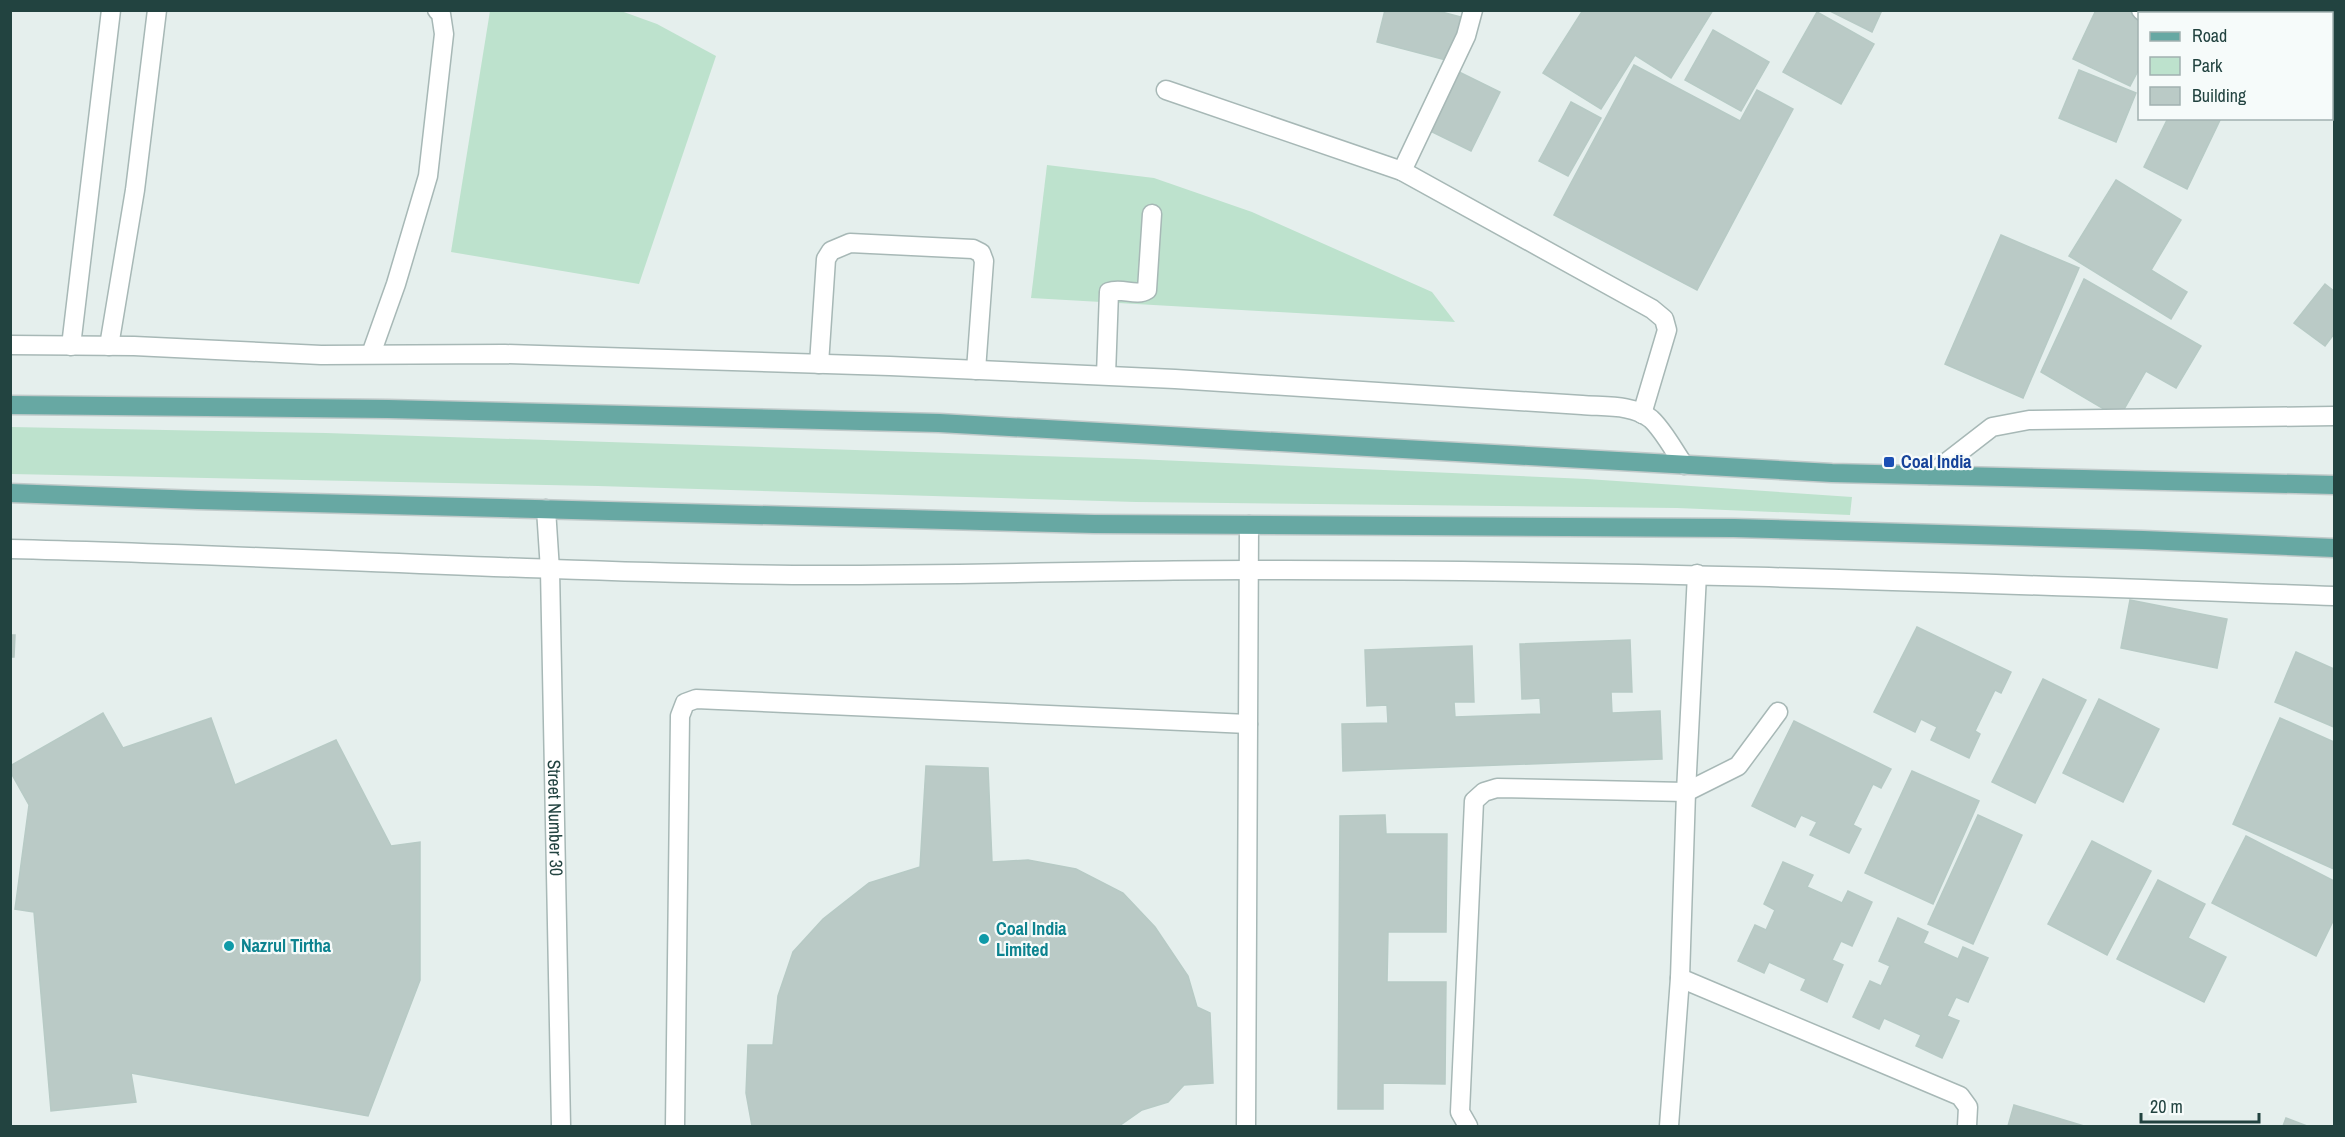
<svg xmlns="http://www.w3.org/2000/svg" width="2345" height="1137" font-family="'Archivo Narrow',sans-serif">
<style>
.green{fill:#bde2cd}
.building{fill:#bacac6;stroke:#b7cac5;stroke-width:1.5}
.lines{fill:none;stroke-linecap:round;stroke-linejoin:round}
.service-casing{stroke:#a7b8b6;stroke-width:21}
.minor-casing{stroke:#a7b8b6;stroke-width:21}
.tertiary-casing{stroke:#a7b8b6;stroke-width:21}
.primary-casing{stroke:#c1caca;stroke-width:21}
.service{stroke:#fff;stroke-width:18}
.minor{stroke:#fff;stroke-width:18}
.tertiary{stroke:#fff;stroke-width:18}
.primary{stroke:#67a8a3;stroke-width:18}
.transit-dot{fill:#1a4fb4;stroke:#f6fbfa;stroke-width:2}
.culture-dot{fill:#0f9aa8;stroke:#f6fbfa;stroke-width:2}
.labels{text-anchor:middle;stroke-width:4.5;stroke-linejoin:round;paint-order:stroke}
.transit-label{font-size:18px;font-weight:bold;fill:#164399;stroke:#f6fbfa;text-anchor:start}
.street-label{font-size:18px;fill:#224340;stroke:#f6fbfa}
.culture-label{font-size:18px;font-weight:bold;fill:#0d838f;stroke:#f6fbfa;text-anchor:start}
</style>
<rect width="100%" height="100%" fill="#e5efed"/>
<g class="green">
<path d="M490,11H621L657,24L716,56L639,284L451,252Z"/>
<path d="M1047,165L1154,178L1252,212L1432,292L1455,322L1031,298Z"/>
<path d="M11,427L326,433L1136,459L1587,479L1852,497L1850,515L1677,508L1136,502L598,486L11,474Z"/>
</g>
<g class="building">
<path d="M1385,10H1434L1461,17L1450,61L1377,42Z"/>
<path d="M1583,10H1713L1671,78L1635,55L1601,109L1543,73Z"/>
<path d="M1828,10H1882L1872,32Z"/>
<path d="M2096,10H2131L2140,15V67L2130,86L2073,59Z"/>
<path d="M1817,12L1874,44L1841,104L1783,72Z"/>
<path d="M1713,30L1769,62L1741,111L1685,80Z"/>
<path d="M1634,65L1740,121L1757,90L1793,109L1697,290L1554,215Z"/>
<path d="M1455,70L1500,92L1471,151L1426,129Z"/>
<path d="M2079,70L2136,93L2116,142L2059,118Z"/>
<path d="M1571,102L1601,118L1568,176L1539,161Z"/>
<path d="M2168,118H2221L2187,189L2144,167Z"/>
<path d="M2116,180L2181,220L2151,270L2187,292L2171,319L2069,256Z"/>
<path d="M2001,235L2079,268L2023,398L1945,364Z"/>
<path d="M2084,279L2201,346L2176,388L2146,371L2119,418L2041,372Z"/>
<path d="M2325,284L2334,291V334L2325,346L2294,323Z"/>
<path d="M2130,600L2227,619L2217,668L2121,648Z"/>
<path d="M1917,627L2011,672L2001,693L1995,690L1975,731L1980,734L1969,758L1931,740L1937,727L1921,719L1915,732L1874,712Z"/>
<path d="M10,635H15L14,657H10Z"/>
<path d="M1630,640L1632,692H1611L1612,713L1660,711L1662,759L1343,771L1342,724L1388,723L1387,705L1367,706L1365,650L1472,646L1474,702H1454L1455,717L1541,714L1540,698L1522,699L1520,644Z"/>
<path d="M2296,652L2334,669V727L2275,702Z"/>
<path d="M2043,679L2086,700L2035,803L1992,782Z"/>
<path d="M2099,699L2159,729L2123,802L2063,773Z"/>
<path d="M103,713L123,748L211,718L235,785L336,740L391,846L420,842V980L368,1116L131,1073L136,1102L51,1111L34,912L15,909L29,805L10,771V766Z"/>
<path d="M2280,718L2334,742V869L2233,824Z"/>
<path d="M1794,721L1891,769L1881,788L1873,784L1853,825L1861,829L1849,853L1810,835L1817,822L1801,815L1795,827L1752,806Z"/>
<path d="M926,766L988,768L992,862L1028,860L1076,869L1123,893L1155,927L1188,976L1197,1007L1210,1013L1213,1083L1184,1085L1168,1102L1142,1110L1119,1126H752L746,1093L748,1045H773L778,996L793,952L823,919L869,883L920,867Z"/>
<path d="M1912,771L1979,801L1933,904L1865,873Z"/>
<path d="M1385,815L1386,834H1447L1446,932H1388L1387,982H1446L1445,1084L1383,1083V1109H1338L1340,816Z"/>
<path d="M1978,815L2022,835L1973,944L1928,924Z"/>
<path d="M2246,836L2334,881V919L2316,956L2212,903Z"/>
<path d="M2092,841L2151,871L2107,955L2048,924Z"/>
<path d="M1783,862L1813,875L1807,887L1842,903L1848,891L1872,902L1852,946L1841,941L1832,960L1843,965L1827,1002L1801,990L1806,979L1769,962L1764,973L1738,961L1755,925L1766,930L1775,910L1764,904Z"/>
<path d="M2158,880L2205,904L2188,938L2226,957L2204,1002L2117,959Z"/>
<path d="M1898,918L1928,932L1923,943L1958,959L1963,947L1988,958L1968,1002L1956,997L1947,1016L1959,1021L1942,1058L1916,1046L1921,1035L1884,1018L1879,1029L1853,1017L1870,981L1881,986L1890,966L1879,961Z"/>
<path d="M2014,1105L2084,1126H2008Z"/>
<path d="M2286,1118L2307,1126H2283Z"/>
</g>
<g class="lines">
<g class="service-casing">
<g id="service">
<path d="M109,346L135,190L157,10"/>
<path d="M371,354L396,284L428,176L444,34L441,14L437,10"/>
<path d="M819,364L826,259L831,251L850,243L973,249L981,253L984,261L976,370"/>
<path d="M1106,375L1109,292C1122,287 1136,297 1147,290L1152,214"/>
<path d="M1680,978L1960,1096L1968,1107L1967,1126"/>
<path d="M675,1126L680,716L685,703L696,699L1248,724"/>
<path d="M1246,1126L1249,525"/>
<path d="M1468,1126L1460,1112L1474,801L1484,792L1497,788L1686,792L1738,766L1778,712"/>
<path d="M1669,1126L1680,978L1686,792L1697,574"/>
</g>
</g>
<g class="minor-casing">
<g id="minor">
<path d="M1473,10L1466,36L1402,171L1652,309L1664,319L1667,330L1642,414"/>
<path d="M2141,10L2146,14"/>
<path d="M2213,14L2216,10"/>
<path d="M1166,90L1402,171"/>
<path d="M71,346L111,10"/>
<path d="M1930,475L1992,427L2029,420L2334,416"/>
<path id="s1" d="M546,509L550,570L561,1126"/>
</g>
</g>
<g class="tertiary-casing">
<g id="tertiary">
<path d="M10,345L134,346L321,355L505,354L890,366L1175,379L1582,405C1603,407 1633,404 1651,419C1664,431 1674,451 1684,465"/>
<path d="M10,549C271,555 532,572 793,575C945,576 1097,570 1248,570C1611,569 1973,583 2334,596"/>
</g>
</g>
<g class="primary-casing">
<g id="primary">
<path d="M10,405L388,409L939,423L1832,473L2334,485"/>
<path d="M10,493L198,500L1094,524L1734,528L2143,540L2334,548"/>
</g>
</g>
<use href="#service" class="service"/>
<use href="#minor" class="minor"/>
<use href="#tertiary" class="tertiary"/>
<use href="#primary" class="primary"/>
</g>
<rect class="transit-dot" x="1883" y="456" width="12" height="12" rx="3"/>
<g class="culture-dot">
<circle cx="984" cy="939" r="6"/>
<circle cx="229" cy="946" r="6"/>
</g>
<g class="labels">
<g class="transit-label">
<text x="1901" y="468">Coal India</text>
</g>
<g class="street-label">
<text dy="6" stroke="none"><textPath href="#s1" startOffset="309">Street Number 30</textPath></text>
</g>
<g class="culture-label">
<text x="996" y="935">Coal India<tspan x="996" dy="21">Limited</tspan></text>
<text x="241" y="952">Nazrul Tirtha</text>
</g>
</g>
<rect width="2345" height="1137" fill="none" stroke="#224340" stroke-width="24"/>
<rect x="2138" y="12" width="195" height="108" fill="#f6fbfa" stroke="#a1b1b0" stroke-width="1.5"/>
<rect x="2150" y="32" width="30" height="9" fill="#67a8a3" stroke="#a1b1b0" stroke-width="1.5"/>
<text x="2192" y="42" font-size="18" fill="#224340">Road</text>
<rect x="2150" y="57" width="30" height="18" fill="#bde2cd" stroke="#a1b1b0" stroke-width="1.5"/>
<text x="2192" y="72" font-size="18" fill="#224340">Park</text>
<rect x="2150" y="87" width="30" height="18" fill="#bacac6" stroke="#a1b1b0" stroke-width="1.5"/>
<text x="2192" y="102" font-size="18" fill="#224340">Building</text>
<path d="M2141 1113v9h118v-9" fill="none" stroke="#224340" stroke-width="3"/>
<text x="2150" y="1113" font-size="18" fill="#224340" stroke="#f6fbfa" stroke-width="4.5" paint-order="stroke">20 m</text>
</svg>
